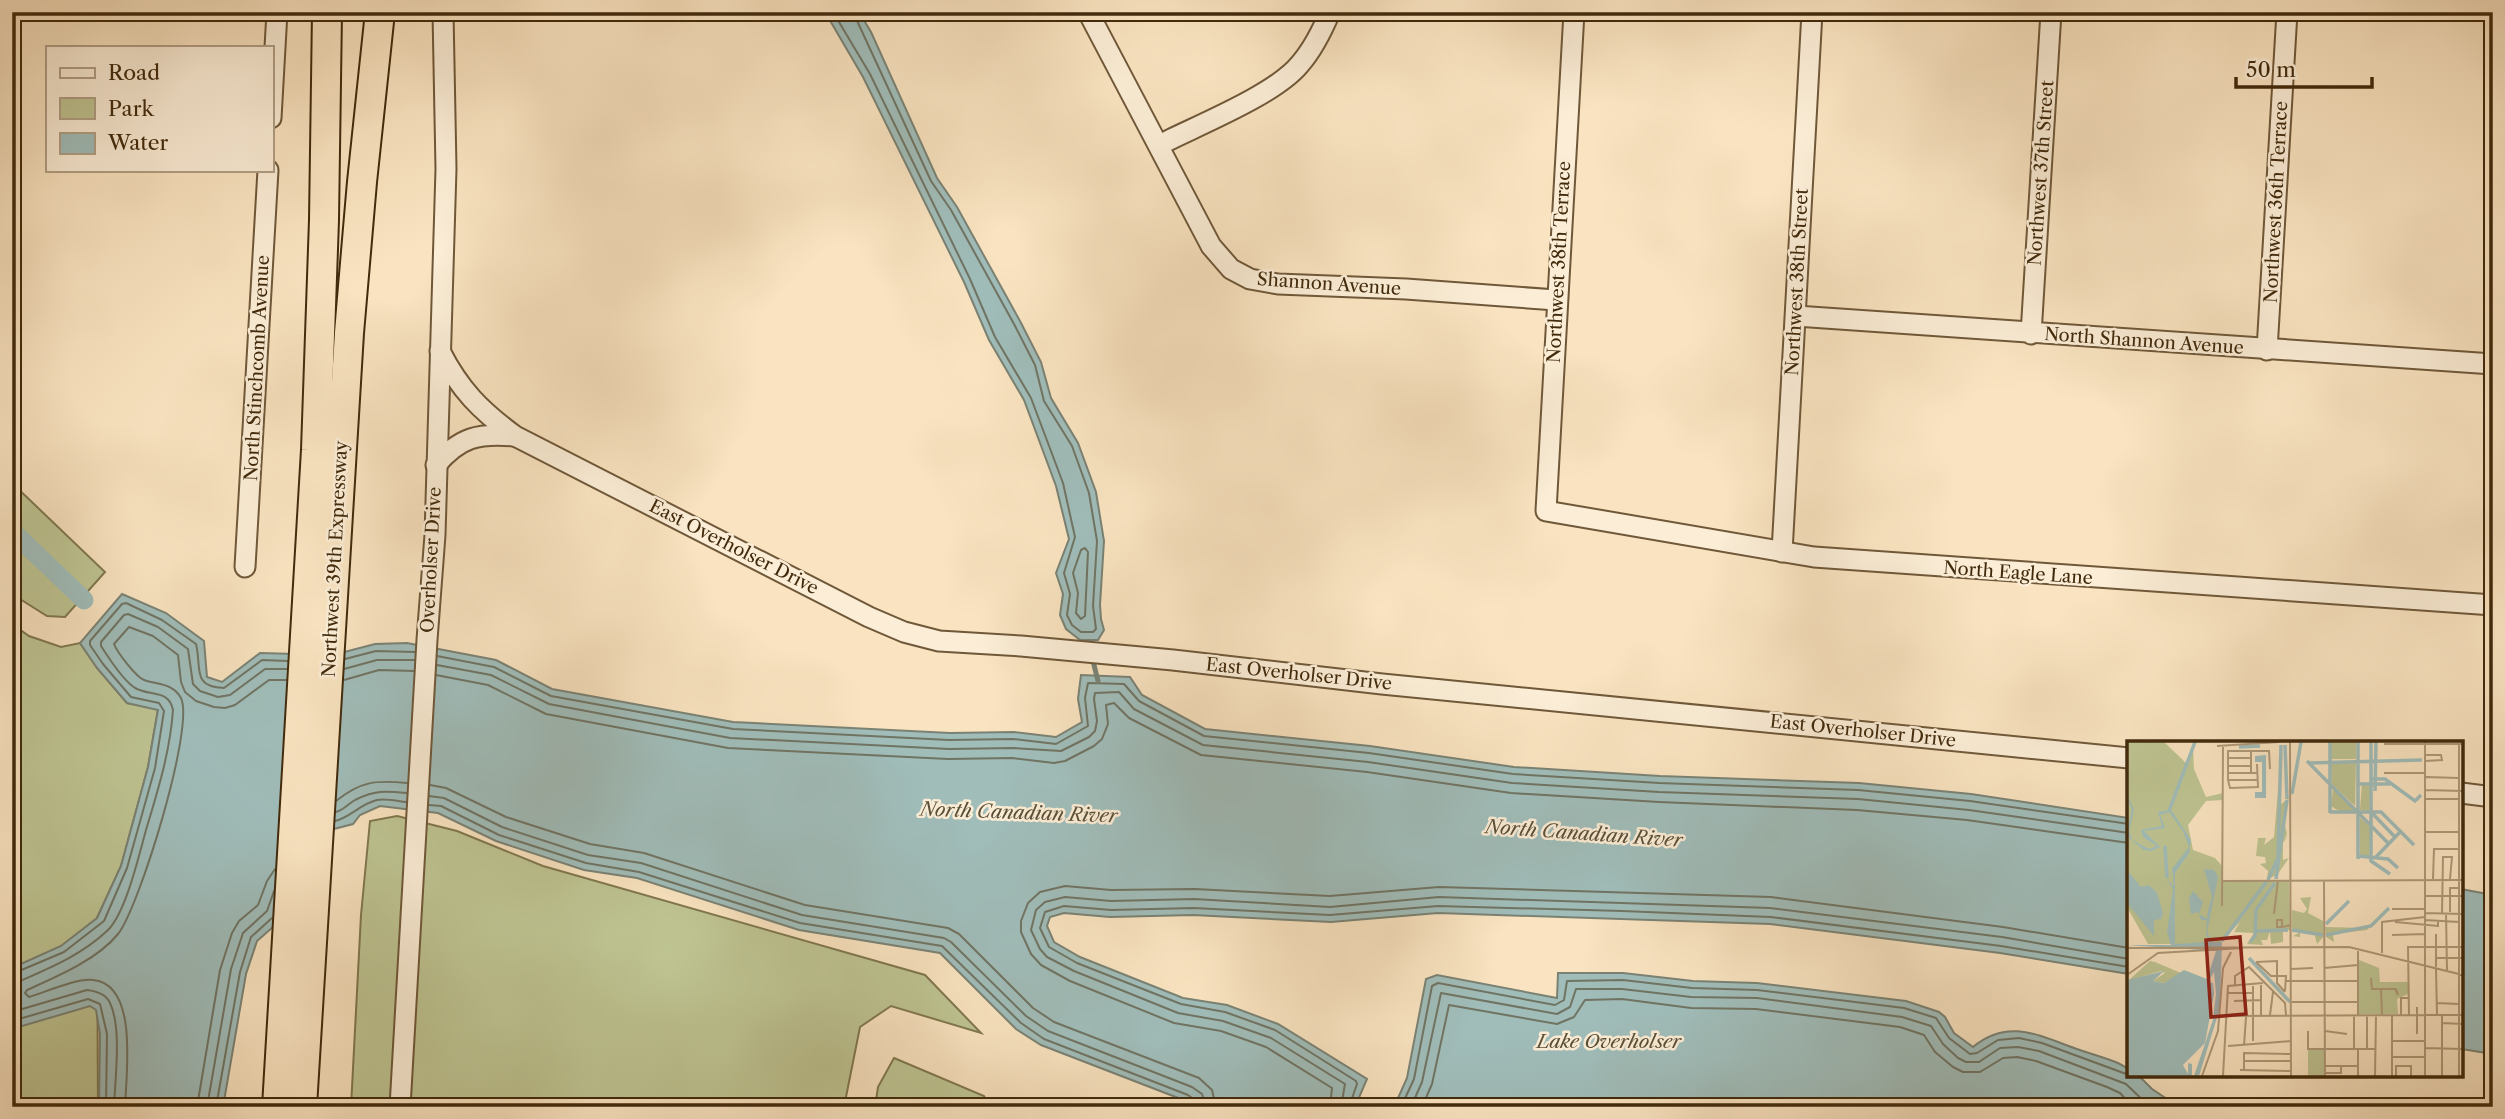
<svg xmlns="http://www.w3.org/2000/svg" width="2505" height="1119" font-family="'Libre Caslon Text',serif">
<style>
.green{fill:#bec492;stroke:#80774f;stroke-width:2}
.water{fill:#a0bdba;stroke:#7a8274;stroke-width:2}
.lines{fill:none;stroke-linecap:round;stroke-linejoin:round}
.shore{stroke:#707463;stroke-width:2}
.stream{stroke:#7a8274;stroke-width:5}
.canal{stroke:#a0bdba;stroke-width:19}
.minor-casing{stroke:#6f5839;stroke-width:23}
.highway-casing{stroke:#412a0c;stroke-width:32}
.minor{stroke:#fbedd6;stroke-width:19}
.highway{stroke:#f9e3c0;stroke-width:28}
.labels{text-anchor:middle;stroke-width:5;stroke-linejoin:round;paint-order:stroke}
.street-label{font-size:18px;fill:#412a0c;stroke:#fbedd6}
.water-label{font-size:19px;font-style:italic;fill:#594f38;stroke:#fbedd6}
.inset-river{fill:none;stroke:#a0bdba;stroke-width:3.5}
.inset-road{fill:none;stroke:#af9978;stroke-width:2}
.view{fill:#8f2418;fill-opacity:0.15;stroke:#8f2418;stroke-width:3.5}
.inset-edge{fill:none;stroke:#412a0c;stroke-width:3.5}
</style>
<rect width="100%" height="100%" fill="#f9e3c0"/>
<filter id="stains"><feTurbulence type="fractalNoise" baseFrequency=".00286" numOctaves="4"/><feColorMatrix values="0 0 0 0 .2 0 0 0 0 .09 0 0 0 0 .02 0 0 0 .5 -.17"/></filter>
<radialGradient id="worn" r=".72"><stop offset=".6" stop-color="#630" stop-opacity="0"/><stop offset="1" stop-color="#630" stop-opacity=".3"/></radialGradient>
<g class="green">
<path d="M12,483L105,572L65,617L47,616L12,594Z"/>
<path d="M12,624L29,636L61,647L80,643L97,668L127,703L158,709L148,767L121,866L97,918L98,1107H12Z"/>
<path d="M397,816L457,831L543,866L925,975L981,1033L891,1006L860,1027L844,1107H351L361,915L370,821Z"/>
<path d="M894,1058L984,1096L989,1107H875L878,1087Z"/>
</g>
<g class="water">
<path d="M825,12H859L871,32L937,178L957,207L1020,321L1041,362L1051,398L1078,443L1096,492L1104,541L1100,605L1101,619L1104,630L1098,640H1080L1066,629L1060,615L1063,594L1056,573L1069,539L1056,486L1024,400L989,340L964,282L863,77Z"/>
<path d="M122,594L166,613L204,641L207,677L222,682L260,653L333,655L375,644L407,643L496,660L552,689L733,722L950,733L1014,732L1056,737L1082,722L1078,699L1081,675L1130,677L1142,695L1205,729L1370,746L1514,767L1660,776L1859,783L1971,794L2129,818V974L2000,953L1770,924L1438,913L1331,922L1193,915L1110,917L1064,913L1050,917L1047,926L1054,942L1080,957L1183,998L1227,1005L1278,1024L1367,1079L1355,1107H1194L1186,1101L1041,1045L1016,1029L940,953L799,930L637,878L584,870L496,841L438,813L380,806L360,815L353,824L334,829L316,846L281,920L257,941L246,974L223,1107H99L100,1034L96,1010L90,1006L12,1029V968L61,946L97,918L121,866L148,767L158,710L127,703L97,668L80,643Z"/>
<path d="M2461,889L2493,895V1054L2461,1049Z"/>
<path d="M1558,973H1623L1693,981L1757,983L1906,1001L1939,1012L1945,1017L1954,1033L1973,1047C2004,1021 2032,1032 2066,1045C2083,1052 2101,1056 2118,1063L2129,1069V1075H2138L2152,1089L2179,1107H1394L1407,1078L1426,979L1437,975L1557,998Z"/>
</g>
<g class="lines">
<g class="shore">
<path d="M833,12L870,74L970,279L995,337L1031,398L1063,483L1075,537L1064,573L1070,594L1067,615L1072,625L1081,632H1093L1096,629L1093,606L1097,541L1089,493L1072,446L1044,401L1035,365L1014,324L951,210L931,181L853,12"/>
<path d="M1085,548L1088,552L1085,616L1081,619L1076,613L1078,593L1073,573L1081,550Z"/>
<path d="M437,656L494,667L551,696L733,729L949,740L1013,739L1056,744L1088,726L1085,698L1088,683L1124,684L1139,701L1204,736L1369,753L1513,774L1659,783L1858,790L1970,801L2129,824"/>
<path d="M345,659L376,651L415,652"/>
<path d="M437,665L491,675L549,704L730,738L949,749L1013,748L1061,751L1089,737L1095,731L1097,721L1094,699L1095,693L1119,692L1134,709L1203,745L1368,762L1512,783L1659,792L1858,799L1969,810L2129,833"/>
<path d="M344,669L377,660H414"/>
<path d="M436,675L488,685L546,714L728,748L948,759L1012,758L1054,763L1065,761L1094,746L1102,739L1108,724L1106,705L1114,703L1129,718L1201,755L1367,772L1511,793L1659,802L1857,810L1967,820L2129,843"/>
<path d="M344,680L379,670L414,671"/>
<path d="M430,785L446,788L506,817L590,844L644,853L805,905L948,928L959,934L1033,1008L1054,1022L1199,1078L1212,1090L1216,1107"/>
<path d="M429,796L444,798L502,827L588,855L641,863L802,915L944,938L951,942L1026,1016L1048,1031L1192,1087L1202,1094L1206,1107"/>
<path d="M336,801C361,781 376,780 407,783"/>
<path d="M429,805L441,806L499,835L586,863L639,872L800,923L942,946L1021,1023L1044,1039L1188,1095L1195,1100L1197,1107"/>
<path d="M336,812C344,810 348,804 355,800C375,790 385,791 407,793"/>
<path d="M335,821C351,817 360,804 377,800C385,798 397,801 406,802"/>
<path d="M12,974L64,952L104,921L127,868L155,768L164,711L159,703L131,697L103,664L90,645V641L122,604L126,603L162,620L196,644C202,667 191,687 224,688L262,660L288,661"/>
<path d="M12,982L20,981C52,967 83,954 108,930C126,912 139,855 146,830C158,790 170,752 173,710C169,690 152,696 137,689C126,684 108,657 101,646V642L124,615L128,614L158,627L188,649L193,684L200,691L218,697L230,695L265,669H287"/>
<path d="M12,1012L87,990C96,991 106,994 110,1003C122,1028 115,1079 114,1107"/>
<path d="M12,1021L88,999L100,1004L107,1034L106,1107"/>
<path d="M125,1107C126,1075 139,984 93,980C76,978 46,992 29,997L25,993L27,990C56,977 97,960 118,934C139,908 195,727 181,698C173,683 158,685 144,680C136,677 117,652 114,644L129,627L153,636L178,655L181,682L185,692L196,701L214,707L225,708L235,705L269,680H287"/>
<path d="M197,1107L220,970L232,933L239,921L258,905L267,881L275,869"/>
<path d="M207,1107L231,969L243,933L267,911L274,891"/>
<path d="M216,1107L240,972L251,937L272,918"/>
<path d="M1330,1107L1332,1088L1266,1047L1221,1031L1174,1023L1070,981L1041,965L1031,954L1021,932V921L1028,903L1040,892L1065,886L1111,890L1195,889L1330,896L1439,887L1771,897L2003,927L2129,948"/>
<path d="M1341,1107L1345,1084L1271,1038L1223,1021L1178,1013L1074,971L1047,957L1040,949L1031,930L1036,910L1045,902L1065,897L1111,901L1194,899L1330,907L1439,897L1770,908L2002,937L2129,959"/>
<path d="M1349,1107L1357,1084L1356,1081L1275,1030L1225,1012L1181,1004L1077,963L1049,947L1040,928L1045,912L1064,906L1111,910L1194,908L1330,915L1438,906L1622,911L1771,917L2001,946L2129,967"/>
<path d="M1401,1107L1414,1079L1432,986L1438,983L1555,1005L1564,1000L1567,981L1623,980L1692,988L1757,990L1904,1008L1936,1018L1949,1038L1970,1054L1977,1053L1998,1040L2019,1038L2042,1043L2129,1075"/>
<path d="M1411,1107L1422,1082L1441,993L1557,1014L1570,1007L1576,989H1622L1691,997L1757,998L1902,1017L1931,1026L1943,1044L1958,1058L1966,1062H1979L2000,1048L2018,1047L2039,1051L2126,1084L2150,1107"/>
<path d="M1422,1107L1432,1084L1449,1005L1557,1024L1574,1017L1585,1000L1622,999L1691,1008L1756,1009L1900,1027L1924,1035L1935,1052L1953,1067L1963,1072H1980L2003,1058L2017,1057L2036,1061L2107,1087L2120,1093L2133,1107"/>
</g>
<path class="stream" d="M1092,657L1098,681"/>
<path class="canal" d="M12,531L84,600"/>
<g class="minor-casing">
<g id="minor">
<path d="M1088,12L1211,246L1231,269L1250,279L1278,284L1406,289L1556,300"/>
<path d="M1574,12L1546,511L1814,557L2493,605"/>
<path d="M271,118L277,12"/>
<path d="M1159,145C1196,126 1275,95 1300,64C1313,49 1322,31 1330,12"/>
<path d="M1796,316L2493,364"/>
<path d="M2031,334L2051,12"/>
<path d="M2267,350L2287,12"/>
<path d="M440,351C460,390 480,410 515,436L869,617L904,632L939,641L1021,646L1173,660L1382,684L2129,758"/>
<path d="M436,465C460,437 478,433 514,436"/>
<path d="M1782,552L1812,12"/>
<path d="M245,567L268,170"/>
<path d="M2461,793L2493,797"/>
<path d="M400,1107L427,640L435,535L446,169L443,12"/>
</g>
</g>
<g class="highway-casing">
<g id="highway">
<path d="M277,1107L316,450L324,220L327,12"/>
<path d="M302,1107L349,333L362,182L380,12"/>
</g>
</g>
<use href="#minor" class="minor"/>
<use href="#highway" class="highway"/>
</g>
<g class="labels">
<g class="street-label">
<text transform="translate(2041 173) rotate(-86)" y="6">Northwest 37th Street</text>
<text transform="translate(2276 202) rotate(-87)" y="6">Northwest 36th Terrace</text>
<text transform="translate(1559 262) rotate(-87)" y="6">Northwest 38th Terrace</text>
<text transform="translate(1797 282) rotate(-87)" y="6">Northwest 38th Street</text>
<text transform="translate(1329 284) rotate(4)" y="6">Shannon Avenue</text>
<text transform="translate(2144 341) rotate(4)" y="6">North Shannon Avenue</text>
<text transform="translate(257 368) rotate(-87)" y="6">North Stinchcomb Avenue</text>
<text transform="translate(734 547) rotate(27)" y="6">East Overholser Drive</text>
<text transform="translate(335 559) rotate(-87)" y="6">Northwest 39th Expressway</text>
<text transform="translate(431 560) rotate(-87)" y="6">Overholser Drive</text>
<text transform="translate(2018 573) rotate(4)" y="6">North Eagle Lane</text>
<text transform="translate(1299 674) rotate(6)" y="6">East Overholser Drive</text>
<text transform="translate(1863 731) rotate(6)" y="6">East Overholser Drive</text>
</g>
<g class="water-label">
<text transform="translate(1019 812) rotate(2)" y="7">North Canadian River</text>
<text transform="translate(1584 833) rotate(4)" y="7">North Canadian River</text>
<text x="1609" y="1048">Lake Overholser</text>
</g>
</g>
<g transform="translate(2127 741)">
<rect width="336" height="336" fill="#f9e3c0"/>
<path d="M0,1H37L59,22L66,8L67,28L79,56L96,52V59L79,60L61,84L66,109L88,117L96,126L95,139L162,140L163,189L156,190V201L144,203L143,190L140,199H134L136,204L120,203L127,192L107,191L113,181L92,203H21L0,166ZM204,1H229V18H204ZM204,20H229L228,65L205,43ZM152,38V65L162,57L156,75L160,93L157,98L161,94L156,102V119L162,117L150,134L140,138L141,130L133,123L139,122L138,116L129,115L131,97H139L137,104L147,96ZM235,43L244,44L242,70L233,69ZM206,48L226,68V70H212L204,65ZM233,77L244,86L242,117L233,116ZM184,156L181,172L196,180V196L190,203L187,191H173V196L166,195L172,192L165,187V169L177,172L180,168L173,157ZM249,179L240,189L206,193L207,201L199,196L198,186L239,187ZM232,219L252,227L253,241H281V253L270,258L271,273H232ZM23,220L28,221L54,232L37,242L26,240L38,232L34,230L2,239ZM181,309H197V335H181Z" fill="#bec492"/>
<path d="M139,14V57H128V51H135V21H128V15ZM0,33L1,56L7,69L2,90L5,99L22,108L30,105L16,96L14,89L35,85L31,71L44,69L64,99L62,112L48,132V203L82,201L79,193L80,179H74L71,171L64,173L62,157L66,150L76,161L72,173L80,178L81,169L85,156L77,128L87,129L91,136L80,191L85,201H95L93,267L72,335H67L86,279L89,253L87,231L81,241L86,242L87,253L78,302L56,324L61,333V322L65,323V335H0V239L37,230L26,240L37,242L57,229L80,238L89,210L0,204H44L40,191L46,148L40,138L47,145L45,128L62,106L56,90L42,71L33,74L38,87L17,90L33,106L24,110L17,109L3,98L0,90L5,69L0,58ZM0,129L14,146L22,144L30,152L36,172L34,178L27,179V195L0,162Z" fill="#a0bdba"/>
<path class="inset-river" d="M203,1V72M231,1V118M244,1V120L263,133M158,4L160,58M112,6L133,5M180,20L262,103M182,22L295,19M245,38H258L288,60L294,54M232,43H263M248,50L249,1M165,53L174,1M42,70L68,1M203,71H254L287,104M245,72L268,96M38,105L40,137M231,115L261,118L271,127M248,117L273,91M149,138L160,59M141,139L151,117L154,4M199,183L222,160M165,189L196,194M129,190L161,189M199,194L244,185L262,167M95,200L140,140M123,201L128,195L129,169L148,142M122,217L163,261"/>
<path class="inset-road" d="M163,1L164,335M298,1V335M257,3H297M298,3H336M90,5L152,1M298,14H314L315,19L298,20M101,17H124M101,25H124M101,32H130M124,32V10M257,32H298M299,36L332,37M101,39V10H142L143,28M101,39L103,47L131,46L130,23M101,39H130M298,49L336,50M299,58H332M299,91H332M306,138L307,108H332M197,139L198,335M95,140L336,139M298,155H336M95,165L96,5M265,168H298M323,171V147H332M298,172L336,173M315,172L316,116H325L323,138M319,172L320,229M147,173L151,139M298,179L332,181M268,181L311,185V181M155,186V179H150V186H155L164,184M309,193V226M265,194L298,193M0,207L222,206L336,234M231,210V274M255,212V181L298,176M310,217H336M129,221L150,220V242L158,251M129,221L144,235H159L158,250M197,227L231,224M164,228L186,227M309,228L310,274M0,234L31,212L116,207M244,237L245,248H269L271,254L268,248M159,240H231M134,244V275M108,245V235L122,226L158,262L159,274M126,245V300M254,249L255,274M100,252H126M107,260L134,259M165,261H231M165,261H231M310,262L332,263M143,274L146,251M274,274V257H282M282,274L281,206H336M298,274H336M94,275L298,274M265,275V335M315,282L336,283M181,290V308H248M198,290L220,293M290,293V266M266,300H298M101,305L164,300M117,305L119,276M298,307L336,308M227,308V275M240,308V275M265,316H297M117,320H164M198,325H231M113,329L164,330M117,329V312L164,313M199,332H214V325M75,335L91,290L96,227L104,211M96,335L101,245L136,242M231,335V308M248,335L249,275M269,335V325H284V335M315,335V275M332,335V3"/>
<path class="view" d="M113,196L119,273L84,276L79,199Z"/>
<rect width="336" height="336" class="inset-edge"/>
</g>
<rect width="2505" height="1119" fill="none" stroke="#f9e3c0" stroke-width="42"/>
<rect x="14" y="14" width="2477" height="1091" fill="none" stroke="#412a0c" stroke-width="3.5"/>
<rect x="21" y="21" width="2463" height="1077" fill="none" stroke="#412a0c" stroke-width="2"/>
<rect x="46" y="46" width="228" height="126" fill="#fbedd6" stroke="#b19f85" stroke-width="2"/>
<rect x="60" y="68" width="35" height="10" fill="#fbedd6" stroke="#b19f85" stroke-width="2"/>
<text x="108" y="80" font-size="21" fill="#412a0c">Road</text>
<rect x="60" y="98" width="35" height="21" fill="#bec492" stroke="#b19f85" stroke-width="2"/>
<text x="108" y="116" font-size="21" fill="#412a0c">Park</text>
<rect x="60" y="133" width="35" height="21" fill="#a0bdba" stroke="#b19f85" stroke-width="2"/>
<text x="108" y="150" font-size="21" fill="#412a0c">Water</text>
<path d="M2236 77v10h136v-10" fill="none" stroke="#412a0c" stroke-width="3.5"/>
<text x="2246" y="77" font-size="21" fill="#412a0c" stroke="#fbedd6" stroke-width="5" paint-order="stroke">50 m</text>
<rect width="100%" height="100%" filter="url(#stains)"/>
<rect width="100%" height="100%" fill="url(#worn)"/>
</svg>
